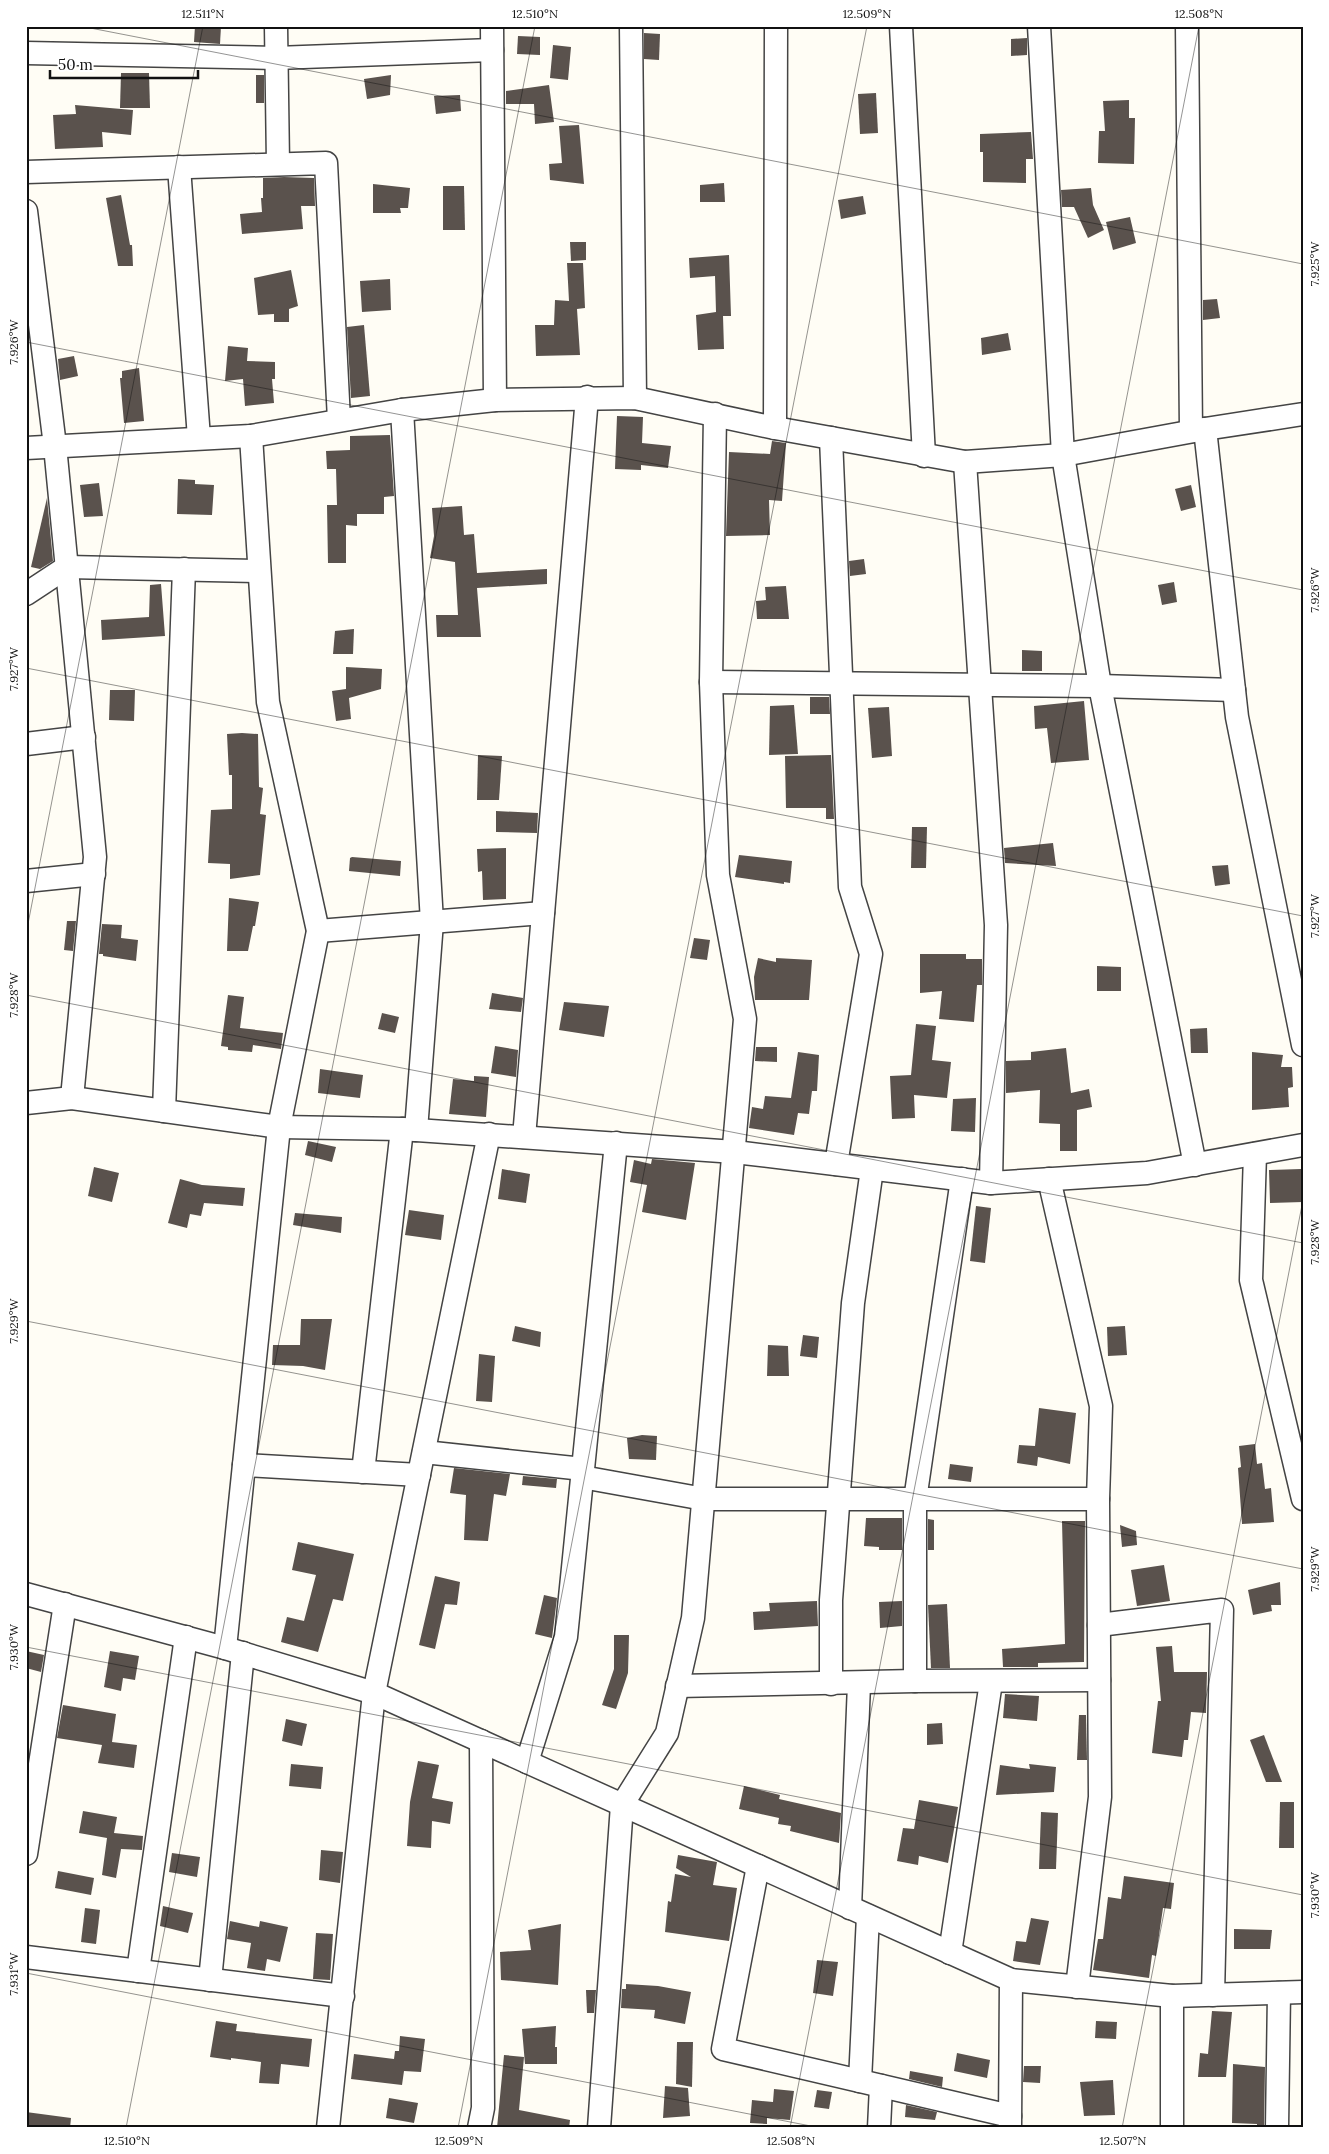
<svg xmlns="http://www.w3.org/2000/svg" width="1329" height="2154" font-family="Lora,serif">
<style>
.building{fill:#5a524d}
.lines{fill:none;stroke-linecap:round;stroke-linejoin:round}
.minor-casing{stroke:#444;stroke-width:25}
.minor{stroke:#fff;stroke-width:22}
.ticks{fill:none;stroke:#111;stroke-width:1;stroke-opacity:0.45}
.neatline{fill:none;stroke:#111;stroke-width:2}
.ticks-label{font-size:12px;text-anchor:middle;fill:#111}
</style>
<rect width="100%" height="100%" fill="#fffdf5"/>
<g class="building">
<path d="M195,26H221L220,44L194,42Z"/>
<path d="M644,33L660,34L659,60L644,59Z"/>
<path d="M518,36L540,37V55L517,54Z"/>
<path d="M1027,38V55L1011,56V39Z"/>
<path d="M553,45L571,47L568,80L550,78Z"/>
<path d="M121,73H149L150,108H120Z"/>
<rect x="256" y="75" width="8" height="28"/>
<path d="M391,75L390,95L367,99L364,79Z"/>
<path d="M549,85L554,122L535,124L534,104H506V91Z"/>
<path d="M876,93L878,133L860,134L858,94Z"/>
<path d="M460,95L461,111L436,114L434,96Z"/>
<path d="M1129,100V118H1135L1134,164L1098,163L1099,131H1105L1103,101Z"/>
<path d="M75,105L133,110L131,135L102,132L103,147L55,149L53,115L76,114Z"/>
<path d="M579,125L584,184L550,180L549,164L562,163L559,126Z"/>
<path d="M1031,132L1033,159H1026V183L983,182V152H980V134Z"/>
<path d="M284,177L314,178L315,206H301L303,229L242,234L240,214L262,212L261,198H263V178Z"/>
<path d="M724,183L725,202H700V185Z"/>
<path d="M373,184L410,188L408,208H400L401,213H373Z"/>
<path d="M443,186H464L465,230H443Z"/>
<path d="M1091,188L1093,205L1104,230L1088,238L1074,207H1062L1061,190Z"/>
<path d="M121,195L130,245H132L133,266H118L106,198Z"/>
<path d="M863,196L866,214L841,219L838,200Z"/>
<path d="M1130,217L1136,243L1113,250L1106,222Z"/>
<path d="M570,242H586V260L571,261Z"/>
<path d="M729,255L731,316H723L724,349L698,350L696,315L716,312L715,276L690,278L689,258Z"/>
<path d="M567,263H583L585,308L577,309L580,355L536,356L535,325H554L555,300L569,301Z"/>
<path d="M291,270L298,306L289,309V322H274V314L258,315L254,278Z"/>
<path d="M390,279L391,310L362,312L360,281Z"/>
<path d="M1217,299L1220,318L1203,320V300Z"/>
<path d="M364,325L370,396L351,398L347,327Z"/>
<path d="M1008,333L1011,350L982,355L981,338Z"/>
<path d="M228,346L248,348L247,361L275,362V379H272L274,403L245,406L243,379L225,381Z"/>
<path d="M74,356L78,376L60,380L58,359Z"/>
<path d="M139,368L144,421L124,423L120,378H122V371Z"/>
<path d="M617,416L643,417L642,443L671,446L668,468L641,465V470L615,469Z"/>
<path d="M390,435L394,496L384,497V514H357V526L346,525V563H328L327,505H337L336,469H327L326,451L350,450V436Z"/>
<path d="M772,441L786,443L782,501L769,500L770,535L726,536L729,452L770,454Z"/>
<path d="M178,479L195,480V484L214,485L212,515L177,514Z"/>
<path d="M99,483L103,516L84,517L80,485Z"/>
<path d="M1191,485L1196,507L1181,511L1175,489Z"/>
<path d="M47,498L53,561L40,569L31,567Z"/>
<path d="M462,506L464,535L474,534L477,573L547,569V584L477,588L481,637H437L436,615H458L455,562L430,558L434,536L432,508Z"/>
<path d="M864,559L866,574L850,576L849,561Z"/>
<path d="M1174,582L1177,602L1162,605L1158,585Z"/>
<path d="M161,584L165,636L102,640L101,620L149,617L150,585Z"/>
<path d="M786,586L789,619H757L756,601L766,600L765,587Z"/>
<path d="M354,629L353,654H333L335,631Z"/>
<path d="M1022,650L1042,651V671H1022Z"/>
<path d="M346,667L382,669L381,689L349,698L351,719L336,721L332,691L346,689Z"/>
<path d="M110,690H135L134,721L109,720Z"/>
<path d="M810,697H829L830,714H810Z"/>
<path d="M1084,701L1089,760L1051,763L1047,728L1035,729L1034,706Z"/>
<path d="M794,705L798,754L769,755L770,706Z"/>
<path d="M889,707L892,756L872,758L868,708Z"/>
<path d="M242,733L258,734L259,787L263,788L260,814L266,815L260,875L230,879V864L208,863L211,810L232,809V775H229L227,734Z"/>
<path d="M478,755L502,756L499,800H477Z"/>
<path d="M831,755L834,819H826V808H786L785,756Z"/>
<path d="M496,811L538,813L537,833L496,832Z"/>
<path d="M912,827H927L926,868H911Z"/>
<path d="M1053,843L1056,866L1005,863L1004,848Z"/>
<path d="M506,848V899L483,900L482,871L478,872L477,849Z"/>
<path d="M739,855L792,861L790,883L784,882V884L735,877Z"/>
<path d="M352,857L401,861L400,876L349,871L350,858Z"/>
<path d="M1228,865L1230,884L1215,886L1212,866Z"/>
<path d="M229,898L259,902L255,926H253L248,951H227Z"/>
<path d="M67,921H76L73,951L64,950Z"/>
<path d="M102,924L122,925L121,938L138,940L136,961L103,956V954H99Z"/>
<path d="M694,938L710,940L707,960L690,958Z"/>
<path d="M920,954H966V959H982V985H977L974,1022L939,1019L942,991L920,993Z"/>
<path d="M758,958L776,962V958L812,960L809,1000H755L754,977Z"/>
<path d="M1097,966L1121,967V991H1097Z"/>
<path d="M492,993L523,998L521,1012L489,1009Z"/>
<path d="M228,995L244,997L240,1028L283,1033L281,1049L253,1045L252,1052L228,1050V1047L221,1046Z"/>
<path d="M564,1002L609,1006L604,1037L559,1030Z"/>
<path d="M382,1013L399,1017L395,1033L378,1029Z"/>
<path d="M916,1024L936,1026L932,1060L951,1062L947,1098L914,1095L915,1118L892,1119L890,1076L911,1075Z"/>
<path d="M1207,1028L1208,1053H1191L1190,1029Z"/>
<path d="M495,1046L518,1050L516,1077L491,1073Z"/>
<path d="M756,1047H777V1062L755,1061Z"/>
<path d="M1066,1048L1071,1093L1089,1089L1092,1107L1077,1110V1151H1060V1124L1039,1123L1040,1090L1006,1093V1061L1031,1060V1052Z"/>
<path d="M798,1052L819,1055L817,1091H812L809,1114L798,1113L794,1135L749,1128L752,1107L763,1109L765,1096L791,1098Z"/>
<path d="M1252,1052L1283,1055L1281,1067H1292L1293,1087L1288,1088L1289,1107L1252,1110Z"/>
<path d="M320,1069L363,1075L360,1098L318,1093Z"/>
<path d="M474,1076L489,1077L486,1117L449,1114L453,1079L474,1081Z"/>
<path d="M976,1098L975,1132L951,1131L953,1099Z"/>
<path d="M308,1141L336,1147L332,1162L305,1155Z"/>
<path d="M652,1159L695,1163L686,1220L642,1212L647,1185L630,1182L634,1160L651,1164Z"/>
<path d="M94,1167L119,1173L112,1202L88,1196Z"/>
<path d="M502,1169L530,1174L526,1203L498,1199Z"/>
<path d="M1301,1169L1303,1202L1270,1203L1269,1170Z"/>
<path d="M180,1179L202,1185L245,1188L243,1206L204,1203L201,1216L190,1214L187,1228L168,1223Z"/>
<path d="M976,1206L991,1208L985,1263L970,1261Z"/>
<path d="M409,1210L444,1215L441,1240L405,1235Z"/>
<path d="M295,1213L342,1217L341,1233L293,1225Z"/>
<path d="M301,1319H332L325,1370L303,1366L272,1365L273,1345H300Z"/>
<path d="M515,1326L541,1332L540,1347L512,1341Z"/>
<path d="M1125,1326L1127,1355L1108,1356L1107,1327Z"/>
<path d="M803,1335L819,1337L817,1358L800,1356Z"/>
<path d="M768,1345L788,1346L789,1376H767Z"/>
<path d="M479,1354L495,1356L492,1402L476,1401Z"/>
<path d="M1039,1408L1076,1413L1070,1464L1038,1457L1037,1466L1017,1463L1019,1445L1035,1446Z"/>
<path d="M642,1435L657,1436L656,1460L629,1459L627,1438Z"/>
<path d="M1255,1444L1257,1464L1262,1463L1265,1489L1271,1488L1274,1522L1242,1524L1238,1468L1241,1467L1239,1446Z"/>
<path d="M950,1464L973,1467L971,1482L948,1479Z"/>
<path d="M454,1468L510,1474L506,1496L494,1494L488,1541L464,1540L466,1495L450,1493Z"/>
<path d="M523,1476L557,1479L556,1488L522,1485Z"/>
<path d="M866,1518H902V1550H879V1547L864,1546Z"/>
<path d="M928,1519L934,1520V1550H928Z"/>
<path d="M1062,1521H1085L1084,1662L1038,1663V1667H1003L1002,1649L1065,1644Z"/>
<path d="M1120,1525L1136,1531L1137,1545L1122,1547Z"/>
<path d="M298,1542L354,1554L343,1601L333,1599L318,1652L281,1642L287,1617L304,1621L316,1575L292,1570Z"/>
<path d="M1164,1565L1170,1601L1137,1606L1131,1570Z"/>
<path d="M435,1576L460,1582L457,1605L445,1604L435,1649L419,1645Z"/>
<path d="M1280,1582L1281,1605H1271L1272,1611L1253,1615L1248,1590Z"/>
<path d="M544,1595L557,1598L552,1638L535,1634Z"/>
<path d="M817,1601L818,1626L754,1630L753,1612L770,1611L769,1603Z"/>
<path d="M902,1601V1626L880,1628L879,1602Z"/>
<path d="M947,1604L950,1668H931L928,1605Z"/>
<path d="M614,1635H629L628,1673L616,1709L602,1705L614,1669Z"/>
<path d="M1172,1646L1174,1672H1207L1206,1713L1191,1712L1188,1740H1184L1182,1757L1152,1753L1158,1701H1161L1156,1647Z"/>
<path d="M26,1651L44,1655L41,1672L26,1668Z"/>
<path d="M110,1651L139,1656L135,1680L123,1678L121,1691L104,1687Z"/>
<path d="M1005,1694L1039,1696L1037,1721L1003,1718Z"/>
<path d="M63,1705L116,1714L112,1742L137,1745L134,1768L98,1763L102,1745L57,1738Z"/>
<path d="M1079,1715H1086L1087,1760H1077Z"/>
<path d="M286,1719L307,1724L302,1746L282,1741Z"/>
<path d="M942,1723L943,1744L927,1745V1724Z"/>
<path d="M1264,1735L1282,1782H1266L1250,1740Z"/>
<path d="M418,1761L439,1765L432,1798L453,1802L450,1824L432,1821L431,1848L407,1846L410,1802Z"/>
<path d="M291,1764L323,1767L321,1789L289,1786Z"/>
<path d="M1029,1764L1056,1767L1054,1792L996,1795L1000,1765L1030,1769Z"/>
<path d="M744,1786L780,1795L779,1799L841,1813L839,1843L790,1831L791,1826L778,1824L779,1818L739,1809Z"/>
<path d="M919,1800L958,1807L948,1863L919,1856L918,1865L897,1861L903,1828L914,1829Z"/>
<path d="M1280,1802H1294V1848H1279Z"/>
<path d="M83,1811L117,1817L114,1833L143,1836L142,1850L121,1849L116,1878L102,1875L107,1838L79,1833Z"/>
<path d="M1041,1812L1058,1813L1056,1869H1039Z"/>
<path d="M321,1850L343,1852L340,1883L319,1880Z"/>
<path d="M172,1853L200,1857L197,1877L169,1872Z"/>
<path d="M678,1855L717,1862L713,1885L737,1888L729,1941L665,1932L668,1901L671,1902L675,1874L691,1877L676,1868Z"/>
<path d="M58,1871L94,1878L91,1895L55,1888Z"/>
<path d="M1124,1876L1174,1883L1171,1909L1163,1908L1156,1956L1152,1955L1149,1978L1093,1970L1098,1939H1103L1108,1897L1121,1899Z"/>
<path d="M163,1906L193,1913L188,1933L160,1926Z"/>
<path d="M85,1908L100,1910L96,1944L81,1942Z"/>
<path d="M1031,1918L1049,1921L1040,1965L1013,1961L1016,1941L1026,1942Z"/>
<path d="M230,1921L259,1927L260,1921L288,1927L280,1962L267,1959L265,1971L247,1968L251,1943L227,1939Z"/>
<path d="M561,1924L558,1985L501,1980L500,1952L531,1950L528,1930Z"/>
<path d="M1234,1929L1272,1930L1270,1949H1234Z"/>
<path d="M316,1933L333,1934L330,1980L313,1979Z"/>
<path d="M817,1960L838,1962L833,1996L813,1993Z"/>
<path d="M626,1984L658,1986L691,1992L685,2024L654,2018L655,2010L621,2008L622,1989H626Z"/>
<path d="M586,1990H596L594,2013H587Z"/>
<path d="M1212,2011L1232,2012L1226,2077H1198L1200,2053L1208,2054Z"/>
<path d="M216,2021L237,2024L236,2031L312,2039L309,2067L281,2064L279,2084L259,2083L261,2062L231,2058V2060L210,2057Z"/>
<path d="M1096,2021L1117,2022L1116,2039L1095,2038Z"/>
<path d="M556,2026L555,2047H557V2064H525L522,2029Z"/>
<path d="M400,2036L425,2039L421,2072L404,2071L402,2085L351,2079L354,2054L394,2059L395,2051H399Z"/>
<path d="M677,2042H693L692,2087L676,2084Z"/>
<path d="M957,2053L990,2060L987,2078L954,2071Z"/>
<path d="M504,2055L524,2057L519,2110L570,2120L569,2128H497Z"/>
<path d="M1233,2064L1265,2067L1264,2128H1257V2124L1232,2123Z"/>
<path d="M1024,2066H1041L1040,2083L1023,2082Z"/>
<path d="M910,2071L943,2077L942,2087L909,2079Z"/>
<path d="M1113,2080L1115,2115L1084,2116L1080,2082Z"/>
<path d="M665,2086L688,2088L690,2116L663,2118Z"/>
<path d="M774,2089L794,2091L790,2120L767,2118V2124L750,2123L752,2100L773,2102Z"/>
<path d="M817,2090L832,2092L829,2109L814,2107Z"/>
<path d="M389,2098L418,2103L414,2123L386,2118Z"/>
<path d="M906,2105L937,2112L935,2120L905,2117Z"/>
<path d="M26,2112L71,2118L70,2128H26Z"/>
</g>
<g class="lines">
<g class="minor-casing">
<g id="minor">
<path d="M276,26L278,164"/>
<path d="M492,26L495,400"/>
<path d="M631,26L635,398"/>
<path d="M901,26L924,456"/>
<path d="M1039,26L1063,455L1100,686L1195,1165"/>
<path d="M1187,26L1191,431"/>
<path d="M26,53L276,58L492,50"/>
<path d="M179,167L199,438"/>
<path d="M26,172L326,163L339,420"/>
<path d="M26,211L55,446L95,857L72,1098"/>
<path d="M402,410L432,922L416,1130"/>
<path d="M775,428L776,26"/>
<path d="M1205,429L1237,717L1303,1045"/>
<path d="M831,438L850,887L871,954L836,1164"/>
<path d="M26,448L251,436L402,410L495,400L635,398L775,428L965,462L1063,455L1205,429L1303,414"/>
<path d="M965,462L996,925L991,1183"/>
<path d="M26,594L67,567L259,571"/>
<path d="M711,682L1100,686L1234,690"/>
<path d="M26,744L84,737"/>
<path d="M26,881L94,874"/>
<path d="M318,931L543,913"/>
<path d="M26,1103L72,1098L279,1127L402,1129L735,1152L991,1183L1147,1173L1303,1145"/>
<path d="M164,1111L184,569"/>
<path d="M524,1137L587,397"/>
<path d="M1255,1154L1251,1280L1303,1499"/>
<path d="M1049,1179L1101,1406L1098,1499L1100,1797L1077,1987"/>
<path d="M424,1452L583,1469"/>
<path d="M244,1465L419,1475"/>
<path d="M363,1472L402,1129"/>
<path d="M582,1477L704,1499H1098"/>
<path d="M26,1594L225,1648L374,1693L1011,1980L1172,1996L1303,1992"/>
<path d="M1099,1625L1222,1610L1213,1995"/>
<path d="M225,1648L279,1127L318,931L268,702L251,436"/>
<path d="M915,1681V1500L962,1179"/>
<path d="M831,1684V1600L853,1303L872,1169"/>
<path d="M677,1686L915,1681L1099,1680"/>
<path d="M527,1762L566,1637L616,1143"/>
<path d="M26,1854L65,1604"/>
<path d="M758,1866L723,2049L1010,2116"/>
<path d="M850,1908L859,1684"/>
<path d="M950,1953L991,1682"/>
<path d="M26,1957L343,1996"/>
<path d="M138,1971L186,1637"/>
<path d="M210,1980L243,1653"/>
<path d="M1172,1996V2128"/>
<path d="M860,2081L868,1916"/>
<path d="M328,2128L374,1693L489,1134"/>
<path d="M479,2128L483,2108L481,1741"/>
<path d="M599,2128L622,1805L667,1733L693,1618L745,1019L718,875L711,682L715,414"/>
<path d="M879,2128L881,2086"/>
<path d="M1010,2128L1011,1980"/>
<path d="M1277,2128L1279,1993"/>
</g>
</g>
<use href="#minor" class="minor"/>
</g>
<path class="ticks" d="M80,26L1303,264M26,342L1303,590M26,668L1303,916M26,934L203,26M26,995L1303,1243M26,1321L1303,1569M26,1647L1303,1895M26,1973L821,2128M126,2128L535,26M458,2128L867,26M790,2128L1199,26M1122,2128L1303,1200"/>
<rect width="1329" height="2154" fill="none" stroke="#ffffff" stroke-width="55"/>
<path d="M50 70v8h148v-8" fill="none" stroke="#111111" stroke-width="2.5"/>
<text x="58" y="70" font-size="15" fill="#111111" stroke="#ffffff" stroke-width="4" paint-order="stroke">50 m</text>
<rect x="28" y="28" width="1274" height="2098" class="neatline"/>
<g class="ticks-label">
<text x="203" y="18">12.511°N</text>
<text x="535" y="18">12.510°N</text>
<text x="867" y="18">12.509°N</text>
<text x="1199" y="18">12.508°N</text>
<text transform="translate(1315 264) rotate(-90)" y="4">7.925°W</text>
<text transform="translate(14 342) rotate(-90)" y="4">7.926°W</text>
<text transform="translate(1315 590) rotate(-90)" y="4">7.926°W</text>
<text transform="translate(14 669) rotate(-90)" y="4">7.927°W</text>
<text transform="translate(1315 916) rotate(-90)" y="4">7.927°W</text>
<text transform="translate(14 995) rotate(-90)" y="4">7.928°W</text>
<text transform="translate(1315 1242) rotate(-90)" y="4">7.928°W</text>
<text transform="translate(14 1321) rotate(-90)" y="4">7.929°W</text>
<text transform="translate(1315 1569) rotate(-90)" y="4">7.929°W</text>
<text transform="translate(14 1647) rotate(-90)" y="4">7.930°W</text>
<text transform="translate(1315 1895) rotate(-90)" y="4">7.930°W</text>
<text transform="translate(14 1974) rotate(-90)" y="4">7.931°W</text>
<text x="127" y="2145">12.510°N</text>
<text x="459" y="2145">12.509°N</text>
<text x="791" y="2145">12.508°N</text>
<text x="1123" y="2145">12.507°N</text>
</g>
</svg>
